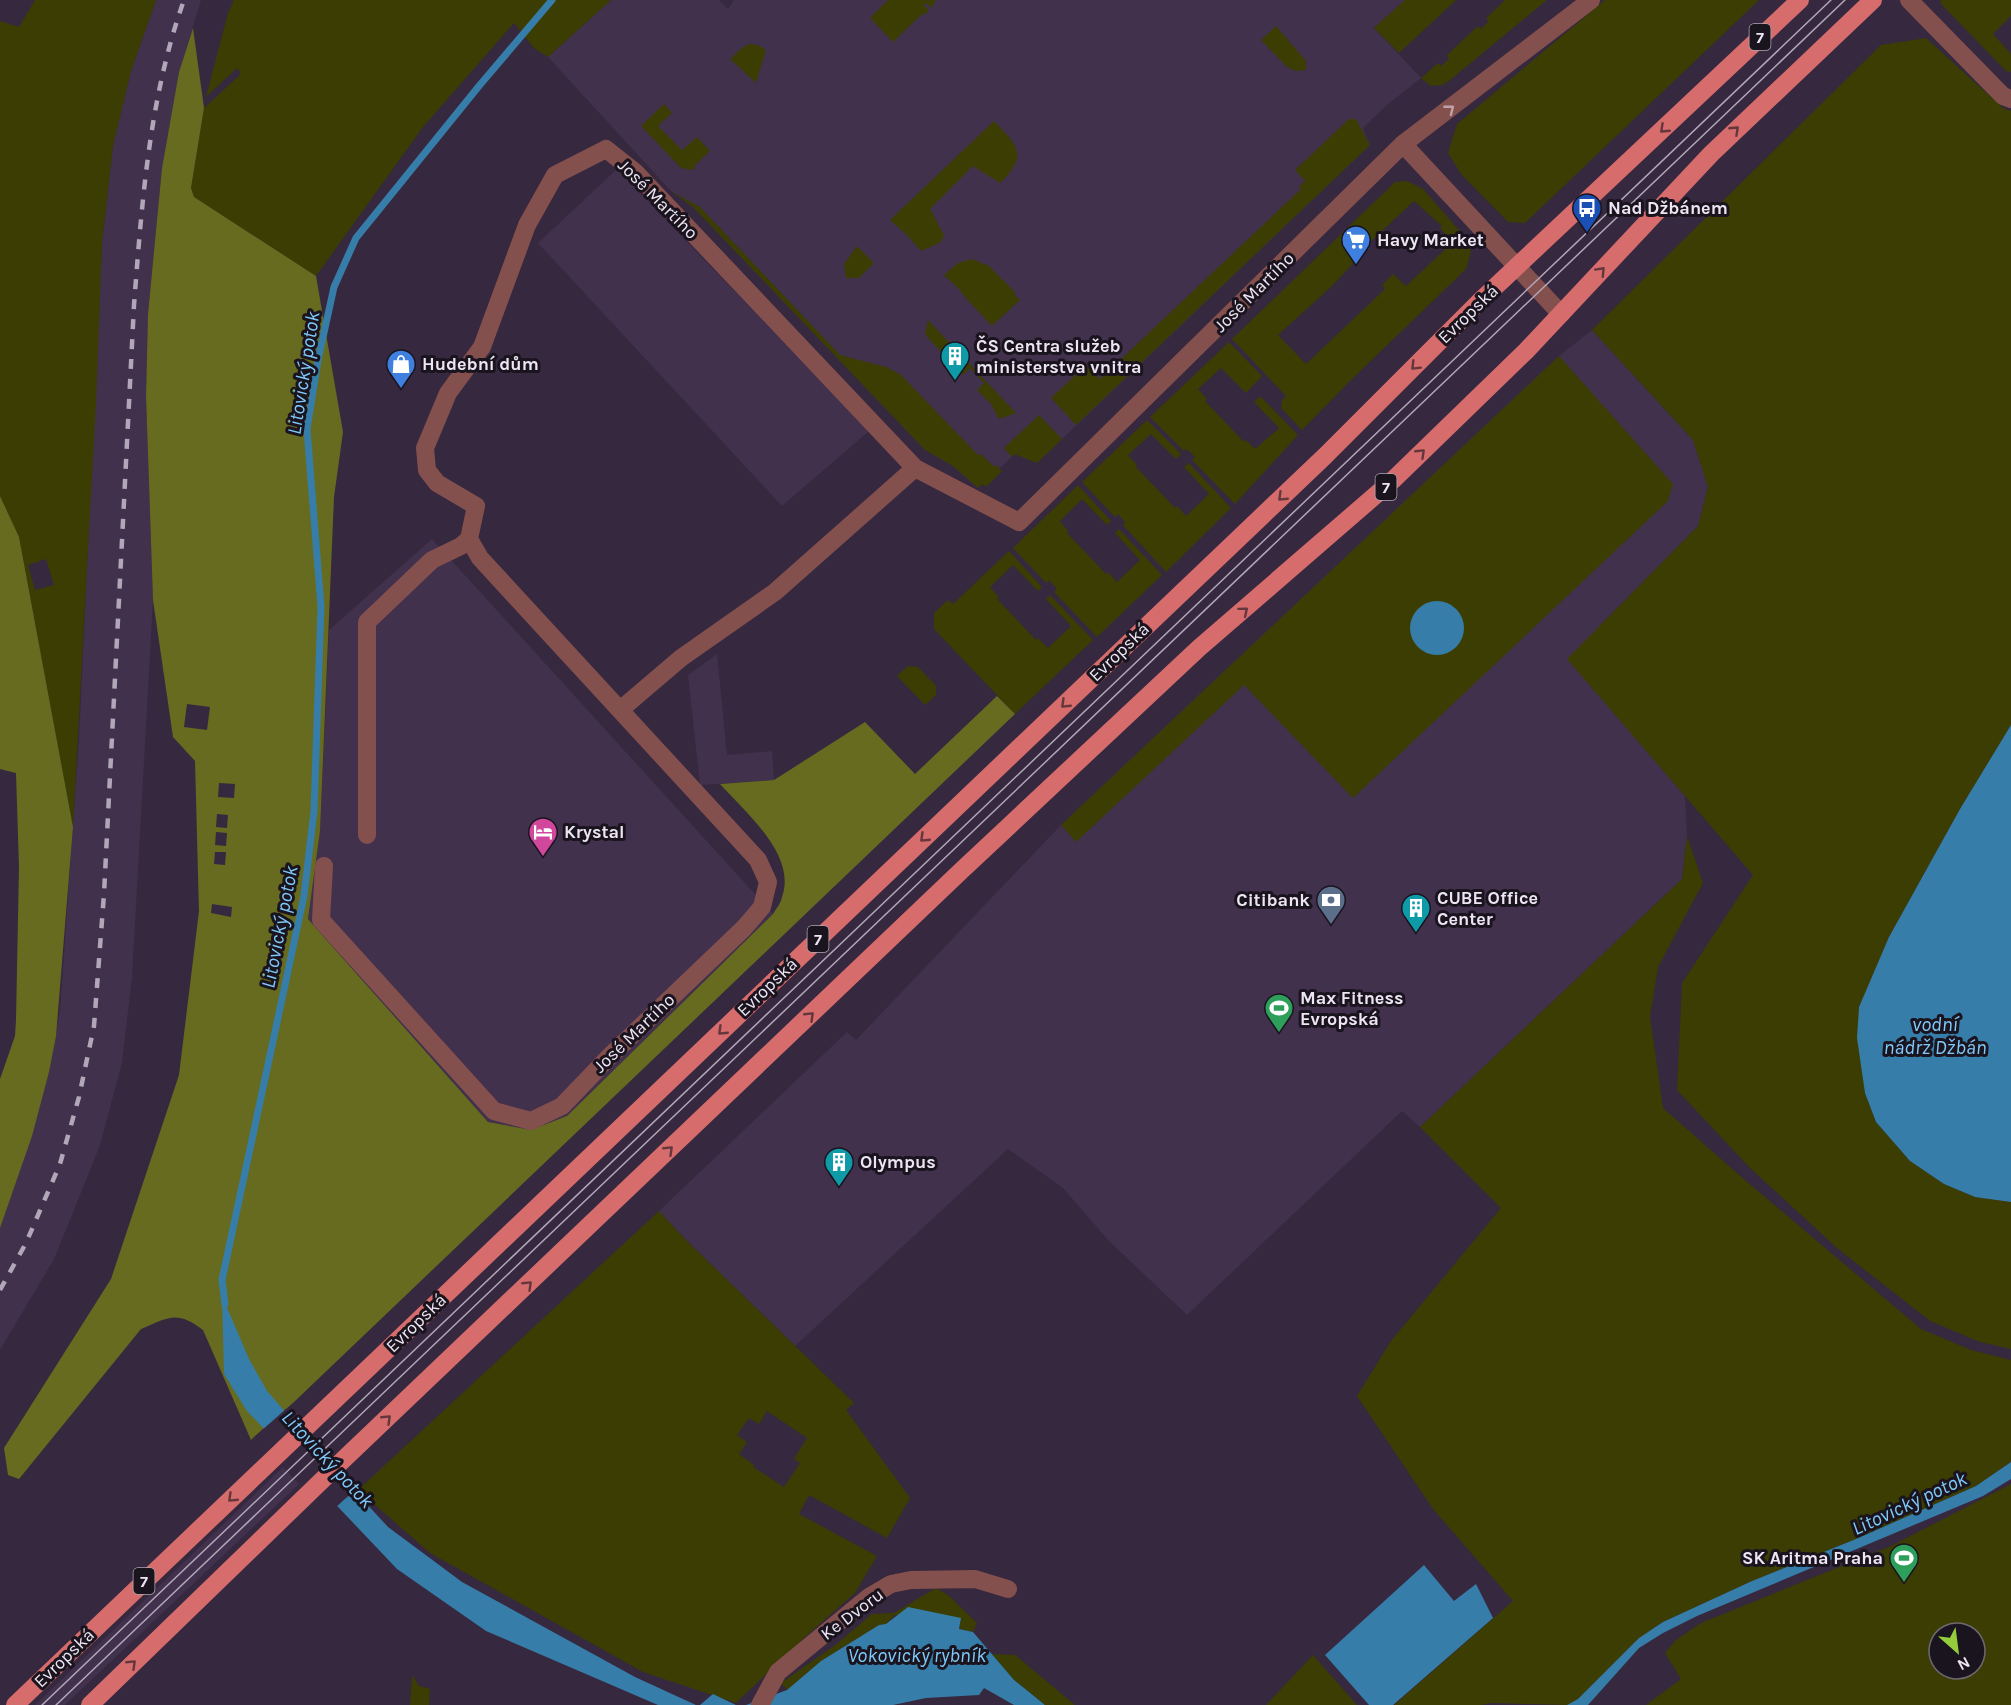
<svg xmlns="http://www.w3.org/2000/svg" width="2011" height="1705" font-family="Karla,sans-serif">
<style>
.built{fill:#42314c}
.green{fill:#3b3d02;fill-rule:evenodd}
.forest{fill:#666b1f;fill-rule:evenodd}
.water{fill:#367ea9}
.pier{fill:#36283e}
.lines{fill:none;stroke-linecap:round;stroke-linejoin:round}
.stream{stroke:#367ea9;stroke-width:7}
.street{stroke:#84504e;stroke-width:18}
.primary{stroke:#d66c6c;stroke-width:18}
.tram{stroke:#b1a7b8;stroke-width:1.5}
.rail{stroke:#b1a7b8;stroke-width:4.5;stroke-dasharray:10 10;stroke-linecap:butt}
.oneway{stroke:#bea2a9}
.oneway2{stroke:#65373d}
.labels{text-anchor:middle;stroke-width:6;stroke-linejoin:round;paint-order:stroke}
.shield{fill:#1a141e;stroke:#aea6b3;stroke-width:1.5}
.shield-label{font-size:16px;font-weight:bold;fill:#ede5f3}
.street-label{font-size:18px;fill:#ede5f3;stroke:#1a141e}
.poi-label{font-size:18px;font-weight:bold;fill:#ede5f3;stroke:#1a141e;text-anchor:start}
.water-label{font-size:20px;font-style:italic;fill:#7fcafb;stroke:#1a141e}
</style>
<rect width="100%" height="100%" fill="#36283e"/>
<g class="built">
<path d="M156,0H201L179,72L162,168L148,314L146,396L153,600L132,977L122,1063L99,1148L54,1259L0,1350V1228L49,1072L60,1011L79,740L102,243L113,146L131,71Z"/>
<path d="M611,0H719L728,9L734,0H1405L1374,28L1421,78L1388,104L1363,128L1370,145L1037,463L1015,454L978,488L953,466L925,450L693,207L671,191L548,57Z"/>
<path d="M617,169L869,431L782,506L538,243Z"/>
<path d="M1592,330L1693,440L1708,487L1698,526L1568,659L1685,796L1687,836L1682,879L1420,1127L1402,1111L1187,1315L1109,1241L1063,1188L1008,1149L795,1346L684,1238L659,1211L847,1032L856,1040L1061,825L1559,356Z"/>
<path d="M432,539L773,914L567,1116L531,1131L488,1122L308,919L320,831L329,630Z"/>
<path d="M717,654L727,755L772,751L774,780L700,785L688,675Z"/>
<path d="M283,1467L299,1484L65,1705H35Z"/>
</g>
<g class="green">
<path d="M35,0H156L131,71L113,146L102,243L96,403L73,827L19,537L0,496V21L19,27ZM46,559L54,585L35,590L28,565Z"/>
<path d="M234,0H611L548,57L534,48L514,23L423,127L316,276L194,197L191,188L204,108L241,74L237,68L206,97L228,13Z"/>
<path d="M888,0H936L931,8L926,3L924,5L929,10L924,15L922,14L893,42L870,18Z"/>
<path d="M1405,0H1456L1399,53L1374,28Z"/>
<path d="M1505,0H1547L1449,81L1442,85L1431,86L1421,78L1438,63L1441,66L1449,59L1447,55L1478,26L1481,29L1489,21L1486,18Z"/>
<path d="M1605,0H1759L1525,223L1508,222L1461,174L1448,153L1457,124Z"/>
<path d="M1941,0H2011V16L1993,34L2011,54V72L2006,71L1941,4Z"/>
<path d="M1276,26L1306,61V70L1296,71L1287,67L1261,40Z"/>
<path d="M1926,38L2003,108L2011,111V725L1960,809L1889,937L1859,1007L1865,1093L1876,1122L1910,1161L1944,1184L1975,1197L2011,1202V1349L1980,1342L1930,1321L1837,1248L1750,1168L1677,1090L1682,983L1753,875L1567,659L1698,526L1708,487L1693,440L1592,330L1881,45Z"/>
<path d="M749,44L758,45L766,50L756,83L730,59L742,48Z"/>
<path d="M664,104L672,113L658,126L682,150L697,137L710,151L694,166L695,168L693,170L681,168L641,126Z"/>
<path d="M1349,119H1356L1370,145L1076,425L1051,398L1086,365L1100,379L1301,189L1299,187L1305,181L1295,170Z"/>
<path d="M994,121C1018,146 1029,155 1000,183L973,166L930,209L944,235L941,242L921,251L907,235L890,220Z"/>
<path d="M1407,181L1423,189L1466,238L1471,252L1466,269L1350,381L1302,430L1281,408L1282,400L1286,396L1232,339L1395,182ZM1414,201L1442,226L1440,228L1453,242L1406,286L1393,274L1382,285L1385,289L1306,364L1278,335L1333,285L1368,247L1367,245Z"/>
<path d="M671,191L700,207L840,355L886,367L900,374L978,455L981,454L993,466L996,465L1002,471L986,487L982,484L978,488L953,466L925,450L693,207Z"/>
<path d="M857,246L874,263L859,278H846L844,264Z"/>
<path d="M972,259L989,266L1015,292L1014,294L1020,300L992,326L964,296L959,289L944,275L958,263Z"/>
<path d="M928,320L1016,413L999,419L991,404L977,390L984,383L970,368L963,375L928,338L925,333Z"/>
<path d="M1229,342L1262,376L1246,393L1221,368L1198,389L1207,399L1205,401L1244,442L1246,440L1255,449L1279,428L1254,402L1259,397L1262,398L1298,435L1235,504L1192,460L1195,457L1187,449L1184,451L1150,417Z"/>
<path d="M1559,356L1673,484L1668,501L1353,798L1244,685L1076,842L1061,825Z"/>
<path d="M1039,415L1062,439L1037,463L1015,454L1012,457L1004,448Z"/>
<path d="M1147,420L1181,454L1176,459L1151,434L1128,455L1137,465L1136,467L1175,508L1177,506L1186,516L1209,494L1184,467L1189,463L1231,508L1166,572L1123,525L1125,522L1118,514L1115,517L1082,482Z"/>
<path d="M1078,485L1111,521L1107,525L1082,499L1060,521L1068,531L1067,533L1106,574L1108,572L1117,582L1140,560L1115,533L1119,529L1162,575L1097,637L1054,592L1057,589L1049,580L1046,583L1013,548Z"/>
<path d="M1009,551L1042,587L1038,591L1013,565L990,587L999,597L997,599L1036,640L1038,638L1048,648L1071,626L1046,599L1050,595L1093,640L1015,714L934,629V613L948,600L953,604Z"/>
<path d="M908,666L918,667L936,686V695L925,705L897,676Z"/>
<path d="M1687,836L1703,883L1658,967L1650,1017L1663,1108L1746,1181L1921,1329L1971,1350L2011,1360V1462L1976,1486L1856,1539L1752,1581L1663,1622L1639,1638L1578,1699L1567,1705L1491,1703L1481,1705H1394L1513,1601L1433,1509L1357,1396L1391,1341L1501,1208L1420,1127L1682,879Z"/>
<path d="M659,1211L684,1238L854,1403L846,1410L910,1498L887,1538L809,1495L799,1514L877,1556L855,1593L806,1636L736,1703L643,1672L430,1553L358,1490ZM767,1411L807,1438L794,1459L800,1463L784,1487L753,1467L754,1465L739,1454L747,1442L737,1435L749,1418L759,1424Z"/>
<path d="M2011,1484V1705H1646L1681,1679L1665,1653L1676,1640L1701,1623L1891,1546ZM1939,1633H1975V1669H1939Z"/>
<path d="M936,1588L948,1595L977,1623L973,1632L959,1629L961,1619L895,1615L886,1624L879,1625L821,1661L787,1690L781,1683L834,1646L872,1614L894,1613Z"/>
<path d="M992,1654L1015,1655L1075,1705H1045L1014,1680Z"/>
<path d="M1313,1655L1357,1705H1266Z"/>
<path d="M412,1675L419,1686L430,1689L429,1705H410Z"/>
</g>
<g class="forest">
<path d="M193,28L204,108L191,188L194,197L316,276L343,432L334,497L320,831L308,919L488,1122L531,1130L567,1116L773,914C776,909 781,903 782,897C797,855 746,813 720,784L774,780L865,722L915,774L997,696L1015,714L294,1402L255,1436L251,1440L203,1330C177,1310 169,1317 141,1329L19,1479L8,1475L4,1448L111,1279L179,1075L199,911L195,761L173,737L153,600L146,396L148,314L162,168L179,72ZM187,704L210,707L207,730L184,727ZM219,783L235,784L234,798L218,797ZM217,814L228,815L227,828L216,827ZM216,832L227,833L226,846L215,845ZM215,852H226L225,865L214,864ZM212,904L232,907L231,917L211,913Z"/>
<path d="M0,496L19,537L73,827L56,1036L49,1072L32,1136L0,1228V1079L15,1036L16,1020L19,867L16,773L0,769Z"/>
</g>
<g class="water">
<circle cx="1437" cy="628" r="27"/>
<path d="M2011,725V1202L1975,1197L1944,1184L1910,1161L1876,1122L1865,1093L1857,1038L1859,1007L1889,937L1960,809Z"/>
<path d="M222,1296L249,1359L267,1391L352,1488L388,1527L462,1582L635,1677L696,1705H658L486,1631L397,1569L247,1411L224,1374Z"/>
<path d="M2011,1462V1479L1983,1496L1697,1616L1663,1633L1639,1648L1588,1705H1567L1578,1699L1639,1638L1663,1622L1752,1581L1856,1539L1976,1486Z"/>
<path d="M1424,1565L1454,1601L1476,1584L1493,1618L1393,1705H1369L1325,1655Z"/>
<path d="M908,1607L961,1618L959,1629L973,1632L1014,1680L1045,1705H1014L984,1688L979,1695L926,1698L893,1705H746L787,1690L821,1661L879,1625L886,1624Z"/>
<path d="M713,1694L736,1705H700Z"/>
</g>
<path class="pier" d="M286,1409L356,1489L335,1508L261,1431Z"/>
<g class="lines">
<path class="stream" d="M225,1304L222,1280L304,896L314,811L321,607L307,429L318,360L334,287L356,238L479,86L552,0"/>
<g class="street">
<path d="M1909,0L2003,96L2011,99"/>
<path d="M1403,144L1561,314"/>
<path d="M620,710L681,658L775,592L915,468"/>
<path d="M367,835V622L432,560L461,546L469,539"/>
<path d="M324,866L321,920L494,1111L531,1121L562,1106L608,1058L744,928L762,907L768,882L758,860L480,558L469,539L476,506L437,483L427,470L425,448L448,393L482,347L527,225L555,175L606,149L635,172L915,468L1019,522L1403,144L1591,0"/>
<path d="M760,1705L778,1672L869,1597L891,1584L911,1580L975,1579L1008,1589"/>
</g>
<g class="primary">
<path d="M15,1705L1325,456L1479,302L1800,0"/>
<path d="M90,1705L344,1459L962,870L1199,648L1393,480L1526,351L1711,154L1873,0"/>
</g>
<g class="tram">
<path d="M42,1705L1831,0"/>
<path d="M56,1705L1845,0"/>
</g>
<path class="rail" d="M0,1290L26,1243L60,1164L79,1097L94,1026L104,894L134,305C142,202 149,98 184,0"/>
</g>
<defs><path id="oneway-chevron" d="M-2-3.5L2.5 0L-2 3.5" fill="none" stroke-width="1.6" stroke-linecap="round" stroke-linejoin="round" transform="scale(1.5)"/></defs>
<use class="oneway" href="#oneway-chevron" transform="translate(1450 109) rotate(-38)"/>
<g class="oneway2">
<use href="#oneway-chevron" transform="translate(1664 129) rotate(137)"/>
<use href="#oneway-chevron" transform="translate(1735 130) rotate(-43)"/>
<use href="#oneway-chevron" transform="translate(1601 271) rotate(-47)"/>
<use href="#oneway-chevron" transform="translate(1415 366) rotate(135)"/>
<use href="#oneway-chevron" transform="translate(1421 453) rotate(-44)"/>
<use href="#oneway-chevron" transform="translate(1282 497) rotate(136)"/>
<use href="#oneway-chevron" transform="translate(1244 611) rotate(-40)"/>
<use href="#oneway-chevron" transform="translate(1065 704) rotate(136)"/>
<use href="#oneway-chevron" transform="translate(924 838) rotate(136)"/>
<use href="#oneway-chevron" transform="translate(810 1016) rotate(-44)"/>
<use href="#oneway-chevron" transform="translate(722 1031) rotate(136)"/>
<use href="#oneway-chevron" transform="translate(669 1150) rotate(-44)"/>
<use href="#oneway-chevron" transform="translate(528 1285) rotate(-44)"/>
<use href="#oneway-chevron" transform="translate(387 1419) rotate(-44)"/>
<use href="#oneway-chevron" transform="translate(232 1498) rotate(136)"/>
<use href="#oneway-chevron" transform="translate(132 1664) rotate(-44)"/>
</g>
<defs>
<g id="bus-pin" transform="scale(1.5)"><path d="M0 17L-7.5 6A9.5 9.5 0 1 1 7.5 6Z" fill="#1a4fb4" stroke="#1a141e"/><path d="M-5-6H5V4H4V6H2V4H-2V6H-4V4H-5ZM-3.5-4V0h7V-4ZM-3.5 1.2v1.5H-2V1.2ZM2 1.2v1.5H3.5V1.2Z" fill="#fff"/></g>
<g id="supermarket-pin" transform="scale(1.5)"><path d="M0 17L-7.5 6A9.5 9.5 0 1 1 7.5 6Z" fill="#3f7fe0" stroke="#1a141e"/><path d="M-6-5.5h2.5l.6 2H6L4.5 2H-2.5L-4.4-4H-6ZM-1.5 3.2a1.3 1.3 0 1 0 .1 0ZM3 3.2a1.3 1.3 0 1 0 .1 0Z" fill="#fff"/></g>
<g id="building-pin" transform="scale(1.5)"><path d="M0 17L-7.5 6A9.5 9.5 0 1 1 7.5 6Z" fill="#0f9aa8" stroke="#1a141e"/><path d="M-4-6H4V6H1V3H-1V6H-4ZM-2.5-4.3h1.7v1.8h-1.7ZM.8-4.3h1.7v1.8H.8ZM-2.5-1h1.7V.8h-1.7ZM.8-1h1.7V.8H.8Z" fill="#fff"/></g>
<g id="shop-pin" transform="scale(1.5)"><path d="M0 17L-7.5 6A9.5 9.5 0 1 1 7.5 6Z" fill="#3f7fe0" stroke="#1a141e"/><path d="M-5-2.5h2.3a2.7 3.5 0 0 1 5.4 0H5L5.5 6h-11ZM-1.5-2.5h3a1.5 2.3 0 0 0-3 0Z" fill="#fff"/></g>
<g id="hotel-pin" transform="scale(1.5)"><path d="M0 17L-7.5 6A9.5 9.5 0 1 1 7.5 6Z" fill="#d1479c" stroke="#1a141e"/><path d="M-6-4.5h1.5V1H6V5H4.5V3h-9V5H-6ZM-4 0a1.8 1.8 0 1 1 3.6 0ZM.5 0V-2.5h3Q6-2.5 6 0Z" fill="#fff"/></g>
<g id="bank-pin" transform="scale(1.5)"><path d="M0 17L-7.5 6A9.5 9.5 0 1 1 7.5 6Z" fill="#5c6f8a" stroke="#1a141e"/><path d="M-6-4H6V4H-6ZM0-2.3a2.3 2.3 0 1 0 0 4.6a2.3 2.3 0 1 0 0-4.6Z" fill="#fff"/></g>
<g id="stadium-pin" transform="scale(1.5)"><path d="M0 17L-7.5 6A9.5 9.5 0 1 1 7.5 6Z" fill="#2e9e5b" stroke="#1a141e"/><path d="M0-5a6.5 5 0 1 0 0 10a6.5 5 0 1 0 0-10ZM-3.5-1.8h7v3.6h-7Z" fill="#fff"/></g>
</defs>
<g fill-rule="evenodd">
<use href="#bus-pin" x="1587" y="208"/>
<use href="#supermarket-pin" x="1356" y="240"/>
<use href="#building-pin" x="955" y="356"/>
<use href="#shop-pin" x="401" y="364"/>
<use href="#hotel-pin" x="543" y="832"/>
<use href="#bank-pin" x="1331" y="900"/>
<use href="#building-pin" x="1416" y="908"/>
<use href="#stadium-pin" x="1279" y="1008"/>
<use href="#building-pin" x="839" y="1162"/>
<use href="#stadium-pin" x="1904" y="1558"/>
</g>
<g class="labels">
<g class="shield">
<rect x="1749.5" y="24" width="21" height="26" rx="4.5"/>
<rect x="1375.5" y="474" width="21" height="26" rx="4.5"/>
<rect x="807.5" y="926" width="21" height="26" rx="4.5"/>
<rect x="133.5" y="1568" width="21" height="26" rx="4.5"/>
</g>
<g class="shield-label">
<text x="1760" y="43">7</text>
<text x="1386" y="493">7</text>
<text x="818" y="945">7</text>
<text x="144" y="1587">7</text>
</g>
<g class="street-label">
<text transform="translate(658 199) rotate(45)" y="6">José Martího</text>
<text transform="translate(1254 292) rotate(-45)" y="6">José Martího</text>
<text transform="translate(1468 314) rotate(-44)" y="6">Evropská</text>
<text transform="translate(1119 652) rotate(-44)" y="6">Evropská</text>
<text transform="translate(767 987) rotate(-44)" y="6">Evropská</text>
<text transform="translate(634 1033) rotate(-44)" y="6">José Martího</text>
<text transform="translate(416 1323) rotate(-44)" y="6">Evropská</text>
<text transform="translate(852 1614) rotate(-37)" y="6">Ke Dvoru</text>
<text transform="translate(64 1658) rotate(-44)" y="6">Evropská</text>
</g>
<g class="poi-label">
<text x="1608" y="214">Nad Džbánem</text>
<text x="1377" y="246">Havy Market</text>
<text x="976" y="352">ČS Centra služeb<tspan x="976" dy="21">ministerstva vnitra</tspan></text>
<text x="422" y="370">Hudební dům</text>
<text x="564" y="838">Krystal</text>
<text x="1437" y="904">CUBE Office<tspan x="1437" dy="21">Center</tspan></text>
<text x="1310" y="906" text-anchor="end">Citibank</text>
<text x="1300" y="1004">Max Fitness<tspan x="1300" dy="21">Evropská</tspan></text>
<text x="860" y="1168">Olympus</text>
<text x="1883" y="1564" text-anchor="end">SK Aritma Praha</text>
</g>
<g class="water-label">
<text transform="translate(303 373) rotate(-81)" y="7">Litovický potok</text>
<text transform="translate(279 927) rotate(-79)" y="7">Litovický potok</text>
<text x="1935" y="1031">vodní<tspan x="1935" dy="23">nádrž Džbán</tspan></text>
<text transform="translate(328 1459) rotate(47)" y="7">Litovický potok</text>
<text transform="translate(1909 1503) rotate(-25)" y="7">Litovický potok</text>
<text x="917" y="1662">Vokovický rybník</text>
</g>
</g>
<g transform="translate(1957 1651) rotate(152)"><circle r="28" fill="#1a141e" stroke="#6e6873" stroke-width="1.5"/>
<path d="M0-4.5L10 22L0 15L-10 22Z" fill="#94cc3c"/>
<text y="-9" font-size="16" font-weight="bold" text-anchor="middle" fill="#ede5f3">N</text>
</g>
</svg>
